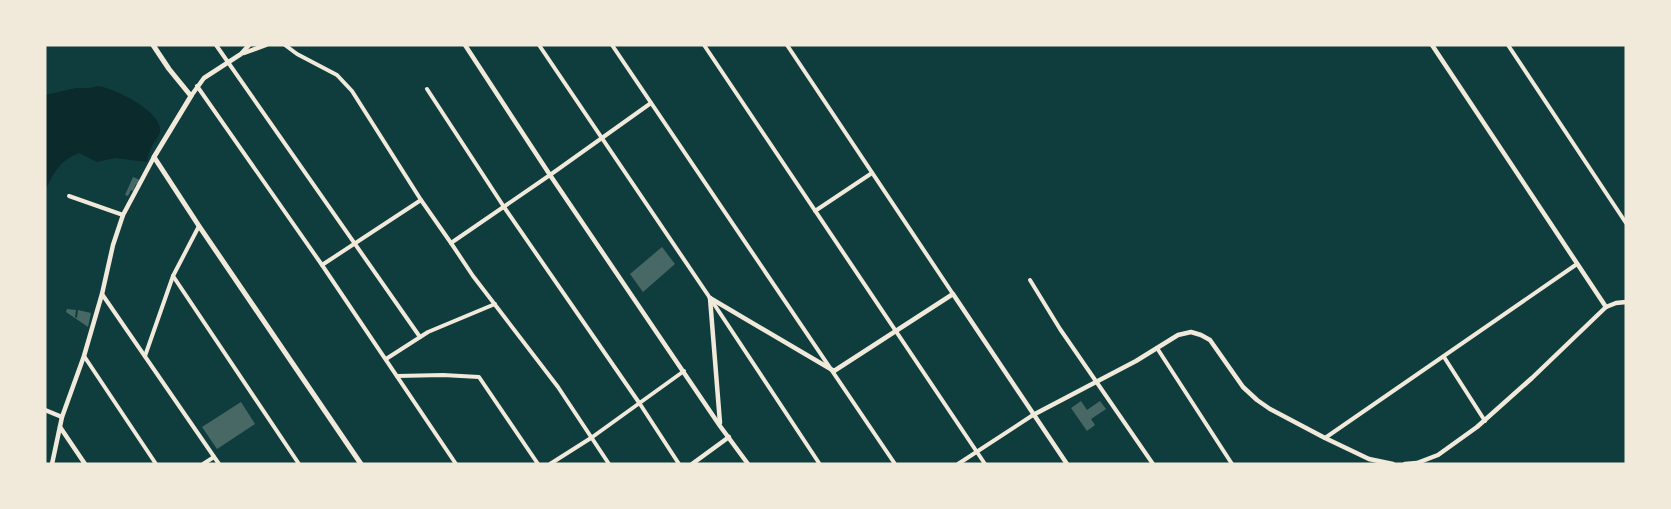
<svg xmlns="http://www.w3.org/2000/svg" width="1671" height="509" font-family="Montserrat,sans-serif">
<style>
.water{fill:#0a2a2b}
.building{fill:#486865}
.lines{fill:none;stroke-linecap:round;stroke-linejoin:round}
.minor{stroke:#f1e9da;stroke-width:4}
.tertiary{stroke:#f1e9da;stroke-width:4.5}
.secondary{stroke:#f1e9da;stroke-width:5}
</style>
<rect width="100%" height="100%" fill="#0f3d3e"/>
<path class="water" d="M98,86C114,88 164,112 160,132C159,136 156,140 153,144C150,150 148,156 147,162L115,158L97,162L79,153C60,160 53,174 45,191V95L76,88H89Z"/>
<g class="building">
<path d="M133,177L140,180L137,185L136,184L133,191L131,190L128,196L125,195Z"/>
<path d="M662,247L675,264L643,292L630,274Z"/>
<path d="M67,309L76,310L75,317L77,318L78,310L91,313L88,327L66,312Z"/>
<path d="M1081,401L1087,410L1100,401L1106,409L1091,419L1095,425L1087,431L1071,408Z"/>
<path d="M241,402L255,424L217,449L202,427Z"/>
</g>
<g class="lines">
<g class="minor">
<path d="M216,45L420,337"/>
<path d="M285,45L297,54L337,75L352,91L421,200L451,243L473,276L558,387L609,464"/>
<path d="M539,45L710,298L819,463"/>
<path d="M612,45L895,464"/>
<path d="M704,45L985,464"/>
<path d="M787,45L953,294"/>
<path d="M1508,45L1626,223"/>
<path d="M197,86L322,265L456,464"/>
<path d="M427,89L504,207L640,404L679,464"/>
<path d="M69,196L123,215"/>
<path d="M815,211L872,173"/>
<path d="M451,243L550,175L651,103"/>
<path d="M322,265L421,200"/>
<path d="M173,276L299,464"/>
<path d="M1030,280L1060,329L1153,464"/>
<path d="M102,294L219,464"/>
<path d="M1157,348L1232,464"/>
<path d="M84,356L156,464"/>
<path d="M145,356L173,276L199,226"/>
<path d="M1444,357L1485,421"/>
<path d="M386,359L428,332L495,304"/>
<path d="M397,376L443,375L479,377L538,464"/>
<path d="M1325,438L1577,264"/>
<path d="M203,464L214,457"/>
<path d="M550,464L591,438L684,371"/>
<path d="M958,464L1033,415"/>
</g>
<g class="tertiary">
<path d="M465,45L550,175L720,426L748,464"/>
<path d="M1432,45L1606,307"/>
<path d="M244,53L266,45"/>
<path d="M191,96L204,78L241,54L249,45"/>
<path d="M710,298L834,371L953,294L1067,464"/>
<path d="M710,298L720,423"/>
<path d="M45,410L62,417"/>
<path d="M1033,415L1136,361L1178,335L1191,332L1201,335L1210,340L1243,387L1257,400L1270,409L1325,438L1369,459L1393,464"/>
<path d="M60,427L85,464"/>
<path d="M52,464L62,417L84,356L102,294L113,245L123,215L154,157"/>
<path d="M692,464L729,437"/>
<path d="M1405,464L1417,463L1438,455L1477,427L1532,378L1606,307L1616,303L1626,302"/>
</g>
<path class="secondary" d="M153,45L169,69L191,96L154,157L199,226L361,464"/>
</g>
<rect width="1671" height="509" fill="none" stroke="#f1e9da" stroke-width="93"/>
</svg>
